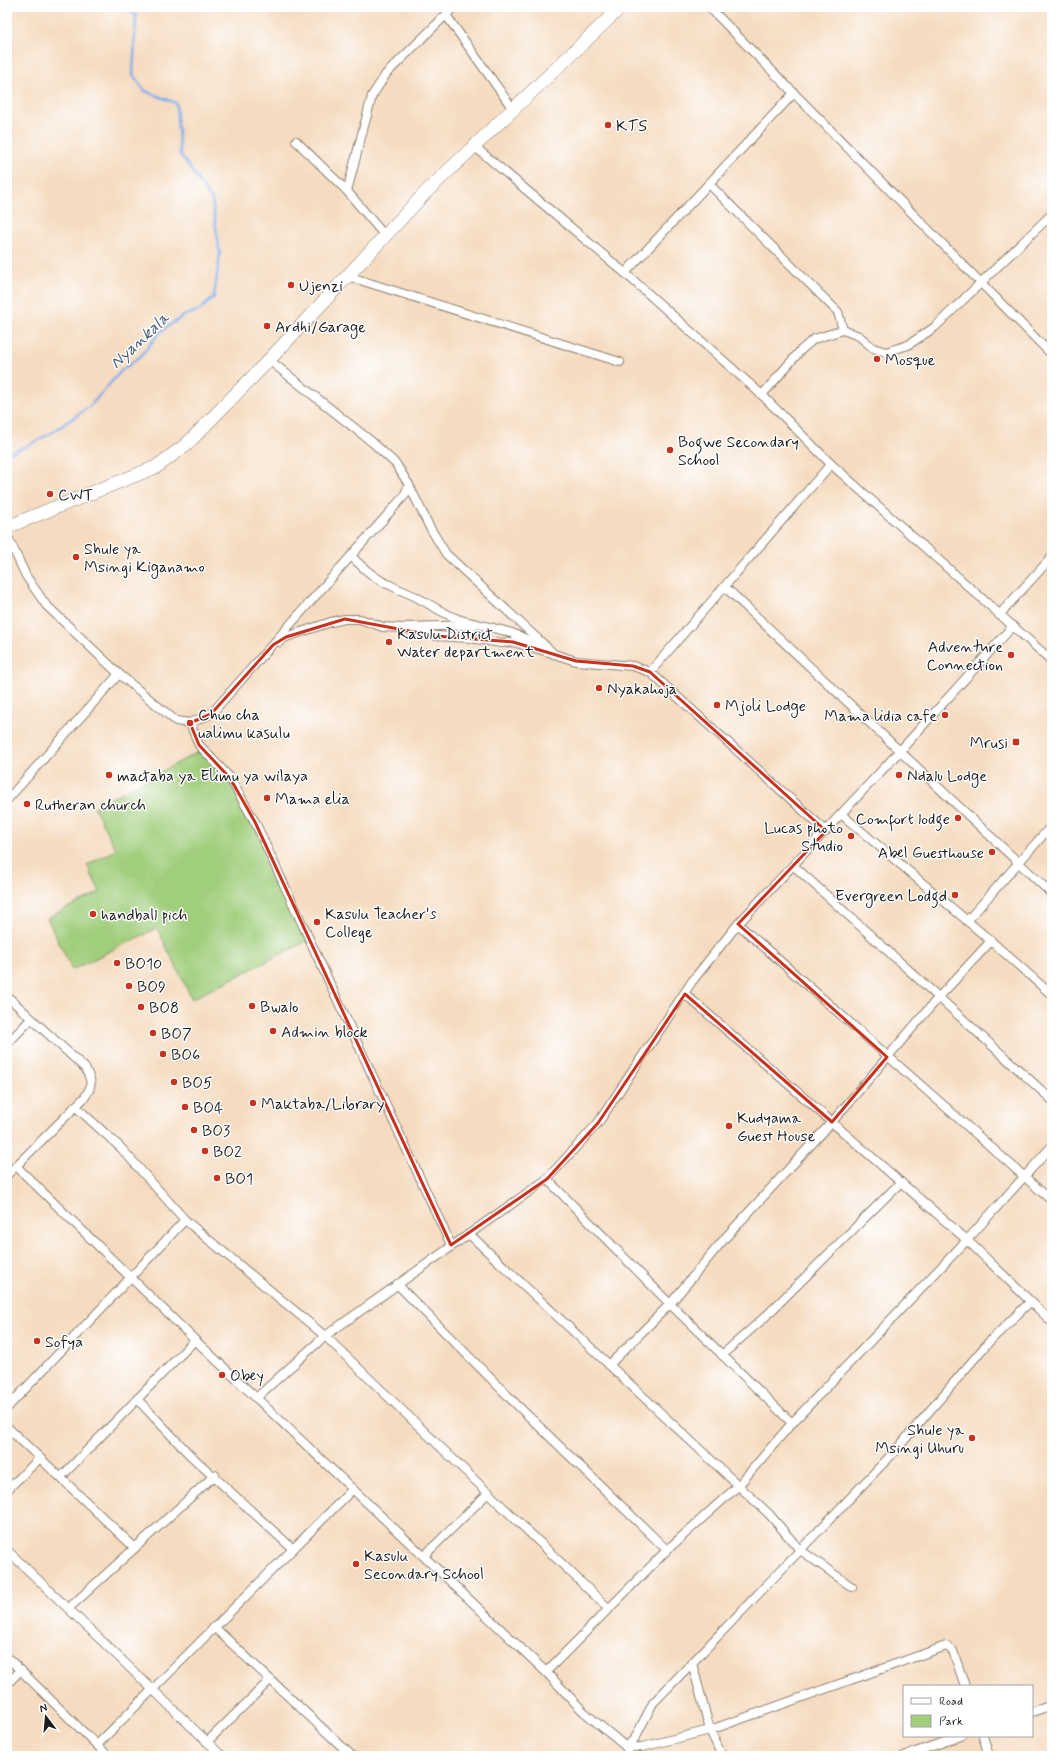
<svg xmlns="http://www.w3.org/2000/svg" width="1059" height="1763" font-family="Mynerve,sans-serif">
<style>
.green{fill:#a0ce7b;stroke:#5e754c}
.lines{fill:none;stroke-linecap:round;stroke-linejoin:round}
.stream{stroke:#80aeea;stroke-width:2.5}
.minor-casing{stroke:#887c6e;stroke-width:10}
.trunk-casing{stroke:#887c6e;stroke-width:14}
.minor{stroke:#fff;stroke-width:8}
.trunk{stroke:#fff;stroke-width:13}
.marked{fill:none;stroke:#c8321e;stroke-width:3;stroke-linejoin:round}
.poi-dot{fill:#c8321e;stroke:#fff;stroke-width:1.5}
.labels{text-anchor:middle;stroke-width:3;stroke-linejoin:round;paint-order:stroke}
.poi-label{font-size:16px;fill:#1c1c1c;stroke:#fff;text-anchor:start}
.water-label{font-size:17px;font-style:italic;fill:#495e79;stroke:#fff}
</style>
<rect width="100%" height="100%" fill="#fff"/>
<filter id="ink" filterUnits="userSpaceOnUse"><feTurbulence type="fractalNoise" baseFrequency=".025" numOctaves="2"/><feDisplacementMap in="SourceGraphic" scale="8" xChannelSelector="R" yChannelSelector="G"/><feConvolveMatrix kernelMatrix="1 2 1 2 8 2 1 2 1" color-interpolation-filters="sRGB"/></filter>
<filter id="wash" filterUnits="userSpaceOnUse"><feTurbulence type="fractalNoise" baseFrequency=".012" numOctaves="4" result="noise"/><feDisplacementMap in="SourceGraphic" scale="16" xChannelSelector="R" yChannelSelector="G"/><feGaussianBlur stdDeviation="0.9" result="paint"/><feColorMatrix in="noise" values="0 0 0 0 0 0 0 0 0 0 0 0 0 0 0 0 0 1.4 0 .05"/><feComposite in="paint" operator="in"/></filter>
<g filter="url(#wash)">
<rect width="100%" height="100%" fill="#f5dbbf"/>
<path class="green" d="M204,749L239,794L309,940L192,999L157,928L72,970L47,918L100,892L87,865L116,850L94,807Z"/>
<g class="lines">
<path class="stream" d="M7,453L25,447L53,432L90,406L122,370L141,356L160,332L183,316L200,310L214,297L220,254L212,200L180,154L176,103L145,91L133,75L136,16L126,7"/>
</g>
</g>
<g filter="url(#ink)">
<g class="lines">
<g class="minor-casing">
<g id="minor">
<path d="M709,7L1052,355"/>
<path d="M446,15L513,109"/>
<path d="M296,141L347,191L385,236"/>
<path d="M474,146L625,273L762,395L831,464L1052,661"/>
<path d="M709,184L838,312L843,330"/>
<path d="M347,191L372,96L386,74L454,7"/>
<path d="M625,273L794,93"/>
<path d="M347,276L620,362"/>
<path d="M762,395L801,350L814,339L843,330L859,336L873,348L886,352L908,345L935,327L1052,214"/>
<path d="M409,485L429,526L446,554L554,654L576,661L633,666L650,672L826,831"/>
<path d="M7,535L26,576L46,605L119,674L176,721L190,723L211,714L404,496L409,485L396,464L372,442L269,360"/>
<path d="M351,556C363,568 375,579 390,585C399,590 409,593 418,598C431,605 444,614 458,619C487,628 516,629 540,648"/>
<path d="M725,587L1052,894"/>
<path d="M999,615L1052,557"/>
<path d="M407,627L475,625"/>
<path d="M279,642L286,637L331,622L345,619H360L383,627L402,628L436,636L470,638L501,643L513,642L552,653"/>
<path d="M650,672L831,464"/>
<path d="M190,723L199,745L230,778L255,822L451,1245"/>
<path d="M7,800L119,674"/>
<path d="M841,814L991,941L1052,995"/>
<path d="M794,866L1052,1100"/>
<path d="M967,921L1052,825"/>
<path d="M738,924L1052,1201"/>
<path d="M685,994L967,1240L1052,1322"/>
<path d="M7,996L85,1068C92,1081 93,1085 85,1097L7,1175"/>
<path d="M7,1044L31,1019"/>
<path d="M75,1106L121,1148L185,1220L325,1336L609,1609"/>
<path d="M16,1166L195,1340L546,1672L584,1712L626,1747H642L710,1730L946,1646L953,1651L965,1686"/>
<path d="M547,1179L670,1304L792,1423"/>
<path d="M469,1234L769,1514L799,1549L852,1587"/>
<path d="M397,1284L517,1405L667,1550"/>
<path d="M722,1355L766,1316L901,1182"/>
<path d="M609,1365L670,1304L725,1238L832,1122L938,998L991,941"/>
<path d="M256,1398L325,1336L547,1179L598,1123L693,980L738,924L899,752L1012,627"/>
<path d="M137,1399L189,1454L293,1549"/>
<path d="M7,1408L185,1220"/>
<path d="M7,1427L135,1548"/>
<path d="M61,1477L195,1340"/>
<path d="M7,1490L40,1458"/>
<path d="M7,1550L222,1756"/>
<path d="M424,1556L489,1492"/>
<path d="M69,1608L215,1475"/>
<path d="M214,1627L352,1756"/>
<path d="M7,1657L108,1756"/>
<path d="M546,1672L667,1550L738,1486L792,1423L967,1240L1052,1146"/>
<path d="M7,1684L21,1670"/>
<path d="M1032,1712L1052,1705"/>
<path d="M983,1736L989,1756"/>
<path d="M207,1742L270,1680"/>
<path d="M97,1745L353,1489"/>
<path d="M630,1756L626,1747L635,1738L653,1703L692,1663"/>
<path d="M722,1756L710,1730L692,1663L896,1450L987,1344L1031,1301"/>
<path d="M904,1756L961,1736"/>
</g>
</g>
<g class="trunk-casing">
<path id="trunk" d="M7,527L156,467L186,445L269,360L426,192L621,7"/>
</g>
<use href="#minor" class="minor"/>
<use href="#trunk" class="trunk"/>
</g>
</g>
<path class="marked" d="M345,619L436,636L513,642L576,661L633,666L650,672L826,831L738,924L887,1057L832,1122L685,994L598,1123L547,1179L451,1245L255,822L230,778L199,745L190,723L211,714L273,645L286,637Z"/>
<g class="poi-dot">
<circle cx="608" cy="125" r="4"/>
<circle cx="291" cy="285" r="4"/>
<circle cx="267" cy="326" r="4"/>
<circle cx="877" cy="359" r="4"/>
<circle cx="670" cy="450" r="4"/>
<circle cx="50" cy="494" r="4"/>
<circle cx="76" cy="557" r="4"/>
<circle cx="389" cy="642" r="4"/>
<circle cx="1011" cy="655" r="4"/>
<circle cx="599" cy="688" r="4"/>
<circle cx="717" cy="705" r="4"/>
<circle cx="945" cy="715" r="4"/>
<circle cx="190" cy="723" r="4"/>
<rect x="1012" y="738" width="8" height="8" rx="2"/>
<circle cx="109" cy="775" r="4"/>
<circle cx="899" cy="775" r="4"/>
<circle cx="267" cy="798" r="4"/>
<circle cx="27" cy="804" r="4"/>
<circle cx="958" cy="818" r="4"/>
<circle cx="851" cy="836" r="4"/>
<circle cx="992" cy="852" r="4"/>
<circle cx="955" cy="895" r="4"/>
<circle cx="93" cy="914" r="4"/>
<circle cx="317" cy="922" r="4"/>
<circle cx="117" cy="963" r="4"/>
<circle cx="129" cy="986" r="4"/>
<circle cx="252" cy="1006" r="4"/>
<circle cx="141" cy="1007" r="4"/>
<circle cx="273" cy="1031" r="4"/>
<circle cx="153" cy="1033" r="4"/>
<circle cx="163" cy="1054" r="4"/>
<circle cx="174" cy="1082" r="4"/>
<circle cx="253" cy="1103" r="4"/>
<circle cx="185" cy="1107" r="4"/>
<circle cx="729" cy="1126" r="4"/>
<circle cx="194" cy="1130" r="4"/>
<circle cx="205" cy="1151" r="4"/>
<circle cx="217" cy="1178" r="4"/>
<circle cx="37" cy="1341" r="4"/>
<circle cx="222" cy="1375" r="4"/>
<circle cx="972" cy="1438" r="4"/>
<circle cx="356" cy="1564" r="4"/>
</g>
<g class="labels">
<g class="poi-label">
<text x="616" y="131">KTS</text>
<text x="299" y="291">Ujenzi</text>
<text x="275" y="332">Ardhi/Garage</text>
<text x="885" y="365">Mosque</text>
<text x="678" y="447">Bogwe Secondary<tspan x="678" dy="18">School</tspan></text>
<text x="58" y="500">CWT</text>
<text x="84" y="554">Shule ya<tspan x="84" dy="18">Msingi Kiganamo</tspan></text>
<text x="397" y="639">Kasulu District<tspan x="397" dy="18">Water department</tspan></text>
<text x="1003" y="652" text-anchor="end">Adventure<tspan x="1003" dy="18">Connection</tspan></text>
<text x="607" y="694">Nyakahoja</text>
<text x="725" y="711">Mjoli Lodge</text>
<text x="198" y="720">Chuo cha<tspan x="198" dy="18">ualimu kasulu</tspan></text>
<text x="937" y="721" text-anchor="end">Mama lidia cafe</text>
<text x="1008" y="748" text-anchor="end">Mrusi</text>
<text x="117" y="781">mactaba ya Elimu ya wilaya</text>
<text x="907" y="781">Ndalu Lodge</text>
<text x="275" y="804">Mama elia</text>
<text x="35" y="810">Rutheran church</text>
<text x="950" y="824" text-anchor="end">Comfort lodge</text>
<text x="843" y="833" text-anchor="end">Lucas photo<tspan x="843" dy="18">Studio</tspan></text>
<text x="984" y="858" text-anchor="end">Abel Guesthouse</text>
<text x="947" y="901" text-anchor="end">Evergreen Lodgd</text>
<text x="325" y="919">Kasulu Teacher's<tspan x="325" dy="18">College</tspan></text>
<text x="101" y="920">handball pich</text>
<text x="125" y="969">BO10</text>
<text x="137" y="992">BO9</text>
<text x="260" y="1012">Bwalo</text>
<text x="149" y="1013">BO8</text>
<text x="281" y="1037">Admin block</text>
<text x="161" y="1039">BO7</text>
<text x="171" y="1060">BO6</text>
<text x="182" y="1088">BO5</text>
<text x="261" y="1109">Maktaba/Library</text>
<text x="193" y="1113">BO4</text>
<text x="737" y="1123">Kudyama<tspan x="737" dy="18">Guest House</tspan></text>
<text x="202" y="1136">BO3</text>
<text x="213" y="1157">BO2</text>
<text x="225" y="1184">BO1</text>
<text x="45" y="1347">Sofya</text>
<text x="230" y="1381">Obey</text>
<text x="964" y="1435" text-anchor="end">Shule ya<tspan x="964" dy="18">Msingi Uhuru</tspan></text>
<text x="364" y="1561">Kasulu<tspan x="364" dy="18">Secondary School</tspan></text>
</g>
<g class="water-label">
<text transform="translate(139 340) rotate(-43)" y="6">Nyankala</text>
</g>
</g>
<rect width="1059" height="1763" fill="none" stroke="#fff" stroke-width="24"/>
<rect x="903" y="1685" width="130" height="52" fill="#ffffff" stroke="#a4a4a4"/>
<rect x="911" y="1698" width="20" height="6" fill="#ffffff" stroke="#a4a4a4"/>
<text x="939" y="1705" font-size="12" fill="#1c1c1c">Road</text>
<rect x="911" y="1715" width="20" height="12" fill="#a0ce7b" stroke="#a4a4a4"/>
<text x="939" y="1725" font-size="12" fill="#1c1c1c">Park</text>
<g transform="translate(46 1717) rotate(344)" stroke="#ffffff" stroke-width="3" paint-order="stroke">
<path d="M0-3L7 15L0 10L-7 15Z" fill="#1c1c1c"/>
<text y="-6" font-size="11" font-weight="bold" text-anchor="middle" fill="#1c1c1c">N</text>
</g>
</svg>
